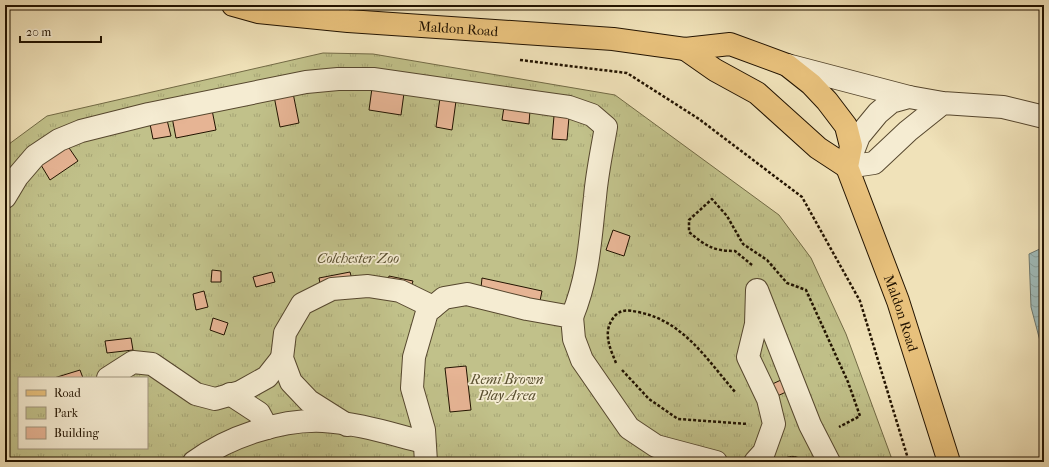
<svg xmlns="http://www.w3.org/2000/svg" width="1049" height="467" font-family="'IM FELL French Canon',serif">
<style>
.park{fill:url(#park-tufts);stroke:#726a45;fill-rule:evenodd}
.water{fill:url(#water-waves);stroke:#6d7870}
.building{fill:#e6b494;stroke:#221300}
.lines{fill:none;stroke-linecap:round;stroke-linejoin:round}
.minor-casing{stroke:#56472e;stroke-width:24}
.major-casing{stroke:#221300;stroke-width:24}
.path{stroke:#221300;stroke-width:2.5;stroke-dasharray:3 2;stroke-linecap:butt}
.minor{stroke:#f5ecd2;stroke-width:22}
.major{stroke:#e8c17c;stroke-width:22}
.tram{stroke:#221300;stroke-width:1}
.labels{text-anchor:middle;stroke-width:3.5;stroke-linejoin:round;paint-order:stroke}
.street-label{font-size:14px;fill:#221300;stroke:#f5ecd2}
.park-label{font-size:14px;font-style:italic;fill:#5a5030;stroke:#f5ecd2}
</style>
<defs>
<pattern id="park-tufts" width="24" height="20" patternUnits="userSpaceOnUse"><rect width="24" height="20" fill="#c1c18a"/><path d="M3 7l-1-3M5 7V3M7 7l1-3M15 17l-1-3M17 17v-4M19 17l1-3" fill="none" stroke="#a6a575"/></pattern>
<pattern id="water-waves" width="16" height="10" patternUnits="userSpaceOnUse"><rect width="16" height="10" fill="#9fbbba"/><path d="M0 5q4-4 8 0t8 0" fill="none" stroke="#89a09e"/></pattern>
</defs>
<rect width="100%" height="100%" fill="#f0e2b9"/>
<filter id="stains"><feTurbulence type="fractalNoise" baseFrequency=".005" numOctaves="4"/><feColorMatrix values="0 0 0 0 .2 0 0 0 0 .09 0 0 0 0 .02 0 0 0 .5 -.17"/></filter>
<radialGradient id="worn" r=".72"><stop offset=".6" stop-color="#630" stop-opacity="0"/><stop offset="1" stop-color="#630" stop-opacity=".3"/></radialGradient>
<path class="park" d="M323,53L373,54L615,95L779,215L811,258L846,334L893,462H5V147L47,116ZM19,378H147V448H19Z"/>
<path class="water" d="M1044,247V356L1031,307L1029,254Z"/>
<g class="building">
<path d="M372,88L404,93L401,115L369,110Z"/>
<path d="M293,93L299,123L280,127L274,96Z"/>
<path d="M440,98L456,101L452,130L436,127Z"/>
<path d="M504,107L530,110L529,124L502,120Z"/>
<path d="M212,110L216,130L176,138L172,117Z"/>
<path d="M554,116L569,117L567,140L552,139Z"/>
<path d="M167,120L171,136L153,139L150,124Z"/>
<path d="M65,142L78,161L50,180L38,160Z"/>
<path d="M613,230L630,236L624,256L606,250Z"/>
<path d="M212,270L221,271V282H211Z"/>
<path d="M272,272L275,282L256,287L253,277Z"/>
<path d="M350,272L353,283L321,289L319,278Z"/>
<path d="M389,276L413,281L410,291L387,285Z"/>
<path d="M482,278L542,291L540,301L481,288Z"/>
<path d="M204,291L208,307L196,310L193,294Z"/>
<path d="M213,318L228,323L224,335L210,330Z"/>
<path d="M131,338L133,350L107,353L105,341Z"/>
<path d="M466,366L471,410L450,412L445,368Z"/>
<path d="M80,370L83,378H54Z"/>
<path d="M781,380L786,392L773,398L768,386Z"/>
</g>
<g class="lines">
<g class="minor-casing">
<g id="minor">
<path d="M787,65L909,97"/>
<path d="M943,103L908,131L874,163L847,167L859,136L878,113L891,102L909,97L943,103L1003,107L1044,117"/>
<path d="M5,197L17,177L35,156L59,140L81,131L149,114L306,82L338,79H373L569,107L592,115L606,127C602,150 597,173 595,197C590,241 589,275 572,317"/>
<path d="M108,378L133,362L152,364L196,394L215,399L240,392L267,377L282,358"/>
<path d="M230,394L259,413L267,428"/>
<path d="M347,425L309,401L291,382L282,358L285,333L302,304L332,289L368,286L400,291L433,307"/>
<path d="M194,462C228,437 281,419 323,421C357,423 391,434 424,442"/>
<path d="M426,462L424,430L412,388L414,357L427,312L444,298L467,294L527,309L572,317L574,339L582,360L629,428L656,446L716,462"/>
<path d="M755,462L764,452L774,424L768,399L748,357L756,324L757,290L810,425L829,462"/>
</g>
</g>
<g class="major-casing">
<g id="major">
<path id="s1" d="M233,5L258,12L348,21L613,39L685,49L730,44L787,65L811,84L827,101L846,126L851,146L847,167L898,301L949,462"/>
<path d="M685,49L715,70L757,93L818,148L847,167"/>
</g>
</g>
<g class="path">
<path d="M520,60L627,73L699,119L802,197L860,301L909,462"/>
<path d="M752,265L735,251C713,251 706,246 689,232V220L712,199L727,216L743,244L767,260L787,283L806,290L848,382L860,416L839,427"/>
<path d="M616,363C610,348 602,332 614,317C620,309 628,310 638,312C684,321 707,360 736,393"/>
<path d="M622,370L649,399L678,419L748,424"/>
</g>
<use href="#minor" class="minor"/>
<use href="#major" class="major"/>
<path class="tram" d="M778,462C787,456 796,453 804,462"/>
</g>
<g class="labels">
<g class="street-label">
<text dy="5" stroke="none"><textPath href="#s1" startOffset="227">Maldon Road</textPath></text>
<text dy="5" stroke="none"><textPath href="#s1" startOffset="844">Maldon Road</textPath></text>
</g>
<g class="park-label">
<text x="358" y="263">Colchester Zoo</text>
<text x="507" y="384">Remi Brown<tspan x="507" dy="16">Play Area</tspan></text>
</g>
</g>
<rect width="1049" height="467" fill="none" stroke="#f0e2b9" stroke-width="20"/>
<rect x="6" y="6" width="1037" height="455" fill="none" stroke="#221300" stroke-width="2"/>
<rect x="10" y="10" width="1029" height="447" fill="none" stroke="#221300"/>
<rect x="18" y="377" width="130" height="72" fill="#f5ecd2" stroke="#a1957e"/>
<rect x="26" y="390" width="20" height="6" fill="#e8c17c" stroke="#a1957e"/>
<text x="54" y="397" font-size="12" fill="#221300">Road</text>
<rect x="26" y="407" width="20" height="12" fill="url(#park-tufts)" stroke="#a1957e"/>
<text x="54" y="417" font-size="12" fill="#221300">Park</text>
<rect x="26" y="427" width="20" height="12" fill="#e6b494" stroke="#a1957e"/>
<text x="54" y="437" font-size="12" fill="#221300">Building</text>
<path d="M20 36v6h81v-6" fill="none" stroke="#221300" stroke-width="2"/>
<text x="26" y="36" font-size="12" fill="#221300" stroke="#f5ecd2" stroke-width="3" paint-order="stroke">20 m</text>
<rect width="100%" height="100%" filter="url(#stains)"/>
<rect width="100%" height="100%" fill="url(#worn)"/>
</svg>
